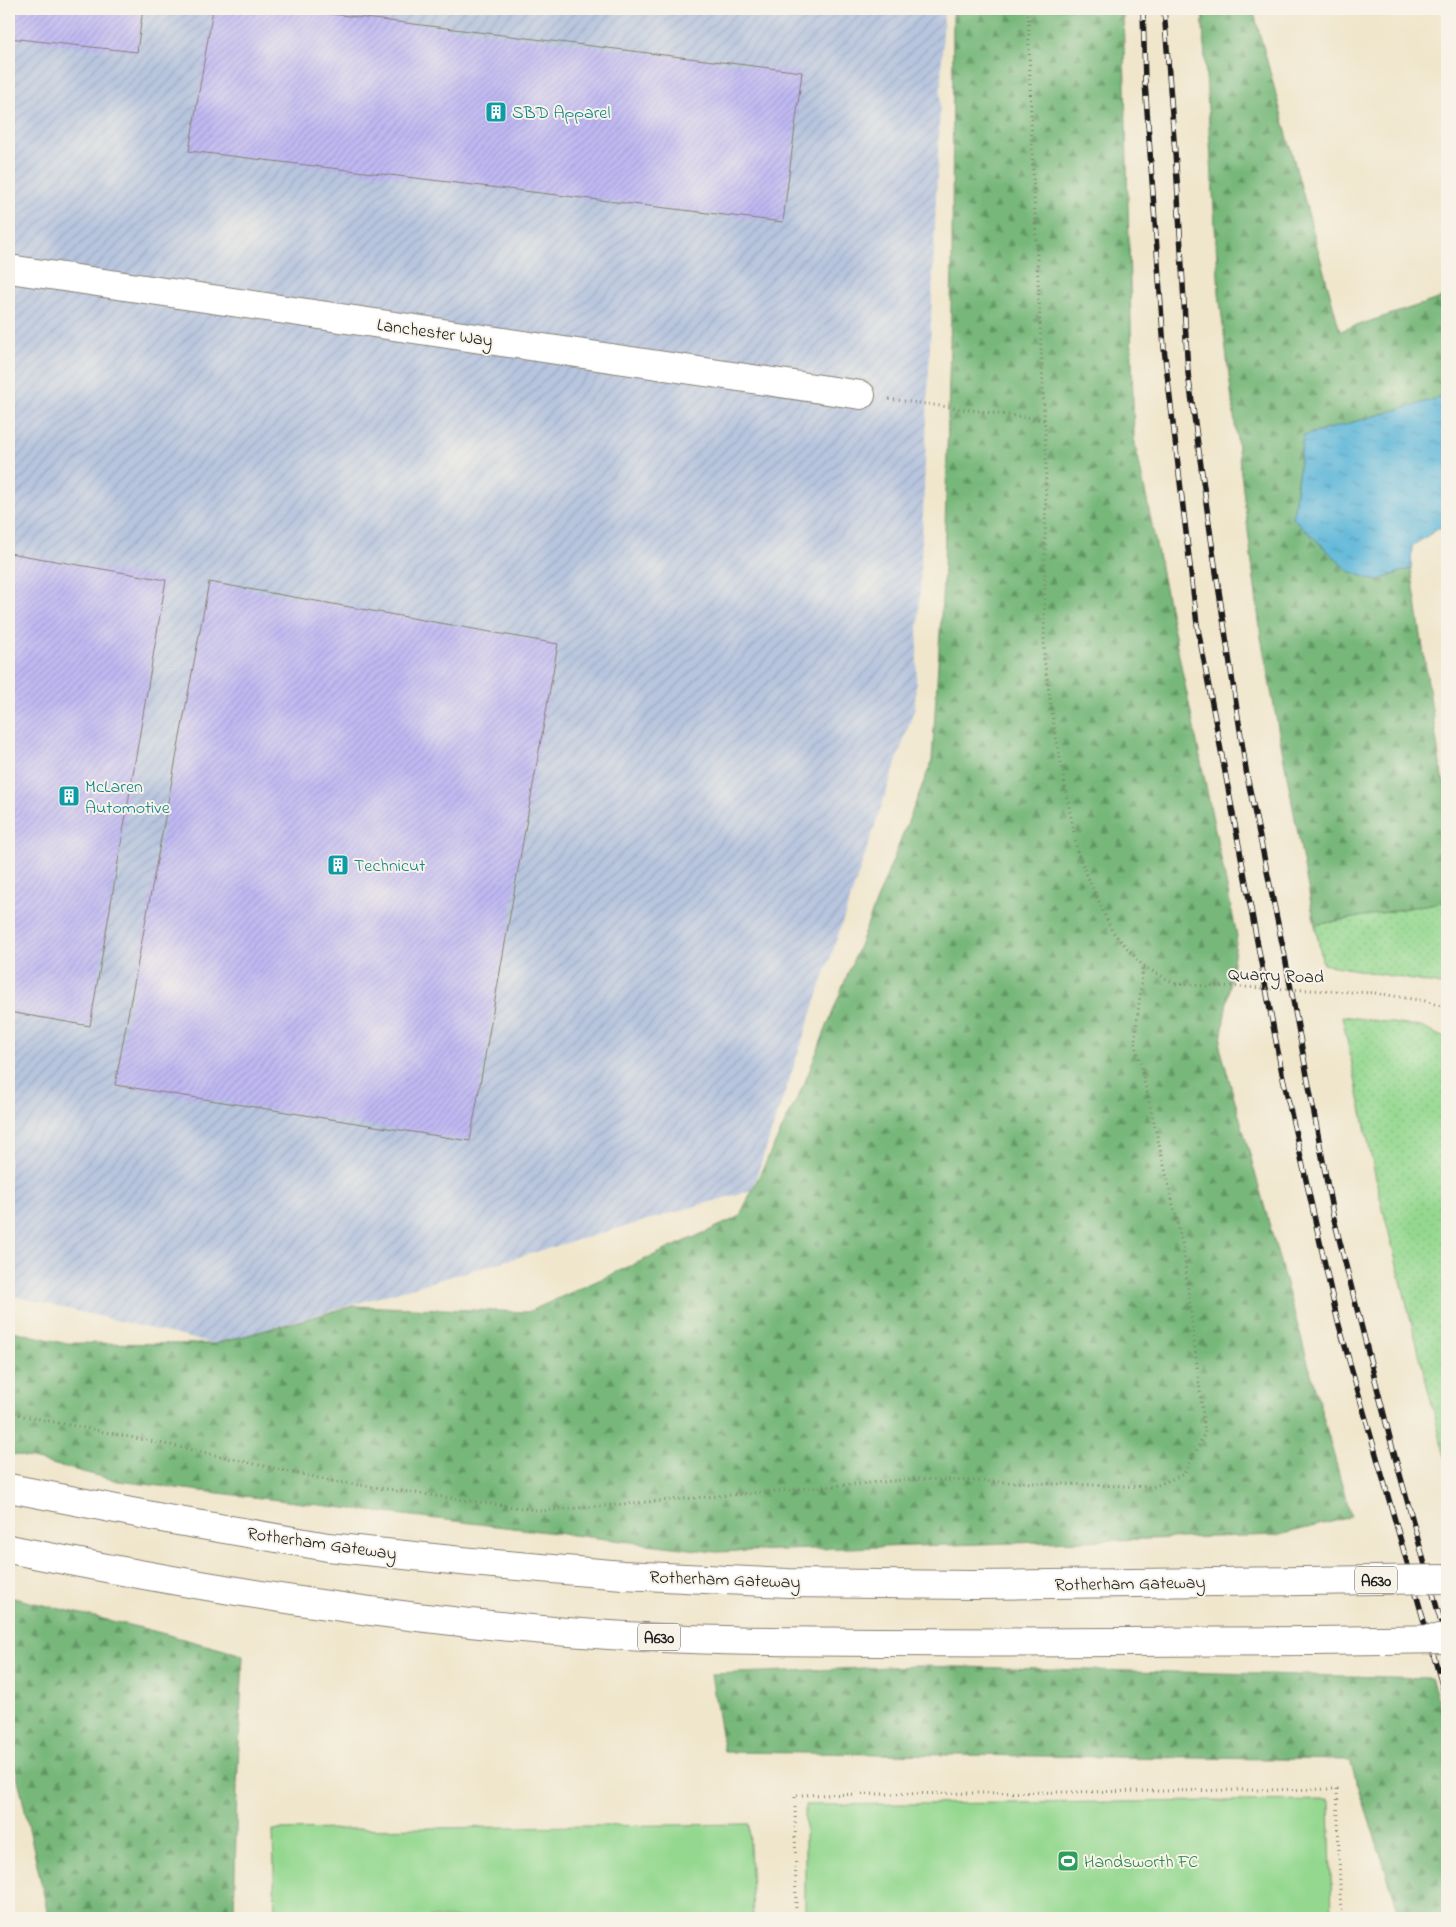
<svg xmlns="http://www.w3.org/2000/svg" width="1456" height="1927" font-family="'Indie Flower',sans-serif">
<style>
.industrial{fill:url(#industrial-furrows)}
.grass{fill:url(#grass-dots);stroke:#587a56}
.forest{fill:url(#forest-firs);stroke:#4a6a4b}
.pitch{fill:#94d890;stroke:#587a56}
.water{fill:url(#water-ripples);stroke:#3c697a}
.building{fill:url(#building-hatch)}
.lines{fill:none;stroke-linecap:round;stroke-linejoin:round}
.minor-casing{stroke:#868174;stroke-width:30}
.trunk-casing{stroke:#868174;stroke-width:30}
.path{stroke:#868174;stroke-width:3;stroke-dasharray:1 4;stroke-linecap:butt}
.minor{stroke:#fff;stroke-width:28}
.trunk{stroke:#fff;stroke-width:28}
.rail-casing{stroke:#1c1c1c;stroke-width:5.5}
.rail{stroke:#f7f3e8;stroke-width:4;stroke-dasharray:11;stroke-linecap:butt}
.trunk-bridge-casing{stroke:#868174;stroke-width:30;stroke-linecap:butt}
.path-bridge{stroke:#868174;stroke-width:3;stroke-dasharray:1 4;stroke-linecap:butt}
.trunk-bridge{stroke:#fff;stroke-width:28}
.labels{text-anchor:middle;stroke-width:4;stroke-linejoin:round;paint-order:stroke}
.shield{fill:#f7f3e8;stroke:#5e5c59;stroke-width:1}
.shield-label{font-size:16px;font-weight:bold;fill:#1c1c1c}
.culture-label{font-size:18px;fill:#0d838f;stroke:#f7f3e8;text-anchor:start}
.street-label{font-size:18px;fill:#1c1c1c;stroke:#f7f3e8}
.leisure-label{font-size:18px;fill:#27864d;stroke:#f7f3e8;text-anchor:start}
</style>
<defs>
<pattern id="industrial-furrows" width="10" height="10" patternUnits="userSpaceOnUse" patternTransform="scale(1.25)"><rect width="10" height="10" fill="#b7c5de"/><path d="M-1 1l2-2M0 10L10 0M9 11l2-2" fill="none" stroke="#9da9be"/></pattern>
<pattern id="grass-dots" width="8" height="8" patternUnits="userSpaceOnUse" patternTransform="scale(1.25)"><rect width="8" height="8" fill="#94d890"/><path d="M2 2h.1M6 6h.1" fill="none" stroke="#7fb97c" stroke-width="1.8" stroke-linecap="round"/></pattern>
<pattern id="forest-firs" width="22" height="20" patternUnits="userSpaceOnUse" patternTransform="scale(1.25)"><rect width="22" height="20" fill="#77b87a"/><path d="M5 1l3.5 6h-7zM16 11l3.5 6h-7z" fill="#619563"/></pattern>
<pattern id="water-ripples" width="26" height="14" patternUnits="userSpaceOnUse" patternTransform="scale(1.25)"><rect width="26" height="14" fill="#5cb6d9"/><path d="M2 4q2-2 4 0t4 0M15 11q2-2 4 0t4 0" fill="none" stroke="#4b93af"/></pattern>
<pattern id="building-hatch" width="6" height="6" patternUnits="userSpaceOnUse" patternTransform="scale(1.25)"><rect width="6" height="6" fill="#c0b9f3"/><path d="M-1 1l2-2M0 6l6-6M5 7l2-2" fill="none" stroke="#a49ed0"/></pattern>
</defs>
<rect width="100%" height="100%" fill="#f7f3e8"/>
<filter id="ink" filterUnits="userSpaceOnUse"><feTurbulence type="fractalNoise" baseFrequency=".02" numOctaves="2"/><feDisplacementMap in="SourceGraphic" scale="10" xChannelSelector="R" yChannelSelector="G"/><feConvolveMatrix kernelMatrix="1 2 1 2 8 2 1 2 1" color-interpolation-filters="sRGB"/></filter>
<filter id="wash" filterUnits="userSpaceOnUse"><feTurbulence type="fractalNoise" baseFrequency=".0096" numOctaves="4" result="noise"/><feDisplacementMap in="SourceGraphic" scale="20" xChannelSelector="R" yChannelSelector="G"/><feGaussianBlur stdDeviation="1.12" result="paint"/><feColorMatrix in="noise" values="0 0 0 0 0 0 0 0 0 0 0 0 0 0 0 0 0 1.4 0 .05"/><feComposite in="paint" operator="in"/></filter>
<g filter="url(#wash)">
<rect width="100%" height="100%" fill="#f0e6cc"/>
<path class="industrial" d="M9,9H944L915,707L752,1190L215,1344L9,1295Z"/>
<g class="grass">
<path d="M1447,901V988L1441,985L1323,964L1315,925Z"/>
<path d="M1342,1016L1421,1027L1447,1039V1465L1378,1189Z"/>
</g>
<g class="forest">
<path d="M953,9H1123L1134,438L1237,936L1220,1047L1351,1517L1279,1535L715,1552L118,1481L9,1453V1330L63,1343L215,1344L353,1306L528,1312L739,1217L805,1082L932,761L944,568L952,267Z"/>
<path d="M1202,9H1253L1340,331L1447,296V396L1303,436L1293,518L1349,571L1377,581L1411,568L1442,777L1447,787V901L1315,925L1261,637L1219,293Z"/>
<path d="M9,1597L146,1629L243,1655L237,1788L234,1918H49L16,1770L9,1756Z"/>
<path d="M916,1666L1431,1678L1447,1726V1918H1401L1350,1760L724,1752L711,1674Z"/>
</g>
<g class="pitch">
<path d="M1329,1800L1332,1918H805V1805Z"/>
<path d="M749,1824L753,1918H275L273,1830Z"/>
</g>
<path class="water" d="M1447,396V523L1412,546L1411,568L1376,581L1349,571L1293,518L1303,436Z"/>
<g id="blocks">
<g class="building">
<path d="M9,9H143L137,52L9,38Z"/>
<path d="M213,9H292L802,72L783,222L189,151Z"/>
<path d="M9,553L166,580L90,1026L9,1012Z"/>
<path d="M209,582L558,644L470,1141L115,1085Z"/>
</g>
</g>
</g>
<g filter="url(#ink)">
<use href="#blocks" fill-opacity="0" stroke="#868174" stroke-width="1"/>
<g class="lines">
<g class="minor-casing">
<path id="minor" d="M9,269L861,395"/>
</g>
<g class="trunk-casing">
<g id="trunk">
<path d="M9,1488L167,1519L328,1547L471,1562L623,1575L788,1583L973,1585L1305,1581"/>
<path d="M9,1549C207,1589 407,1622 609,1635C699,1641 790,1642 880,1642C1025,1643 1170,1642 1315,1641"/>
</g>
</g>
<g class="path">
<path d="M1028,9L1032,151L1046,452L1044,658L1054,726L1078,855L1112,931L1143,966L1176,984"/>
<path d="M889,399L1045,420"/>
<path d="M1375,993L1425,1001L1447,1008"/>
<path d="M9,1413L170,1445L331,1481L542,1511L916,1479L1153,1487L1184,1474L1205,1433L1183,1247L1135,1041L1143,966"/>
<path d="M9,1660L12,1667L9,1673"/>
<path d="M796,1918L795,1795L1337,1789L1341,1918"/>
</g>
<use href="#minor" class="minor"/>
<use href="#trunk" class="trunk"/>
<g class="rail-casing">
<g id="rail">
<path d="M1143,9L1145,82L1164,348L1197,624L1282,1073L1337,1318L1447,1702"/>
<path d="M1164,9L1177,179L1188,373L1213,552L1247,776L1285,957L1333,1215L1392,1446L1447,1644"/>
</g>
</g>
<use href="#rail" class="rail"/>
<g class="trunk-bridge-casing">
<g id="trunk-bridge">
<path d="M1305,1581L1447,1579"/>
<path d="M1315,1641L1447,1639"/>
</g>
</g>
<path class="path-bridge" d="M1176,984L1375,993"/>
<use href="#trunk-bridge" class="trunk-bridge"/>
</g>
</g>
<defs>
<g id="building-square" transform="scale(1.125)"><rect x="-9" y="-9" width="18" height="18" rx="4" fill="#0f9aa8" stroke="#f7f3e8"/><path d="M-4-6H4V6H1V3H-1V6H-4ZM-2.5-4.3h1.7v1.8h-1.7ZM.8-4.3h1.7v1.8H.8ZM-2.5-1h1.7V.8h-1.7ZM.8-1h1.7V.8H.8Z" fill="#fff"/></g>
<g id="stadium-square" transform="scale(1.125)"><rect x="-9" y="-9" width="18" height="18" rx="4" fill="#2e9e5b" stroke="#f7f3e8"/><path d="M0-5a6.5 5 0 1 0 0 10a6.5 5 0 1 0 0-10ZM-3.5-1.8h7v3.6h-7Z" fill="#fff"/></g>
</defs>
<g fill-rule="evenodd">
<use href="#building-square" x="496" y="112"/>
<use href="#building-square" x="69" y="796"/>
<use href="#building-square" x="338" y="865"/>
<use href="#stadium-square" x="1068" y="1861"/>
</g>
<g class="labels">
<g class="shield">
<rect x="1355" y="1566.5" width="42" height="27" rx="4"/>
<rect x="638" y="1623.5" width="42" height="27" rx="4"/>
</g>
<g class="shield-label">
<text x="1376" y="1586">A630</text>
<text x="659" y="1643">A630</text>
</g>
<g class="culture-label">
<text x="512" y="118">SBD Apparel</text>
<text x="85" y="792">McLaren<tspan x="85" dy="21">Automotive</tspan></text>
<text x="354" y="871">Technicut</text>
</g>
<g class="street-label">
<text transform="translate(435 332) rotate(8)" y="6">Lanchester Way</text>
<text transform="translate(1276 975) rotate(2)" y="6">Quarry Road</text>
<text transform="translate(322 1543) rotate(8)" y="6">Rotherham Gateway</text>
<text transform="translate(725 1579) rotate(2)" y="6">Rotherham Gateway</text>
<text transform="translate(1130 1583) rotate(-1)" y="6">Rotherham Gateway</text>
</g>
<g class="leisure-label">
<text x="1084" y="1867">Handsworth FC</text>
</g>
</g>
<rect width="1456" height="1927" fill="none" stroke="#f7f3e8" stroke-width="30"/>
</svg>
